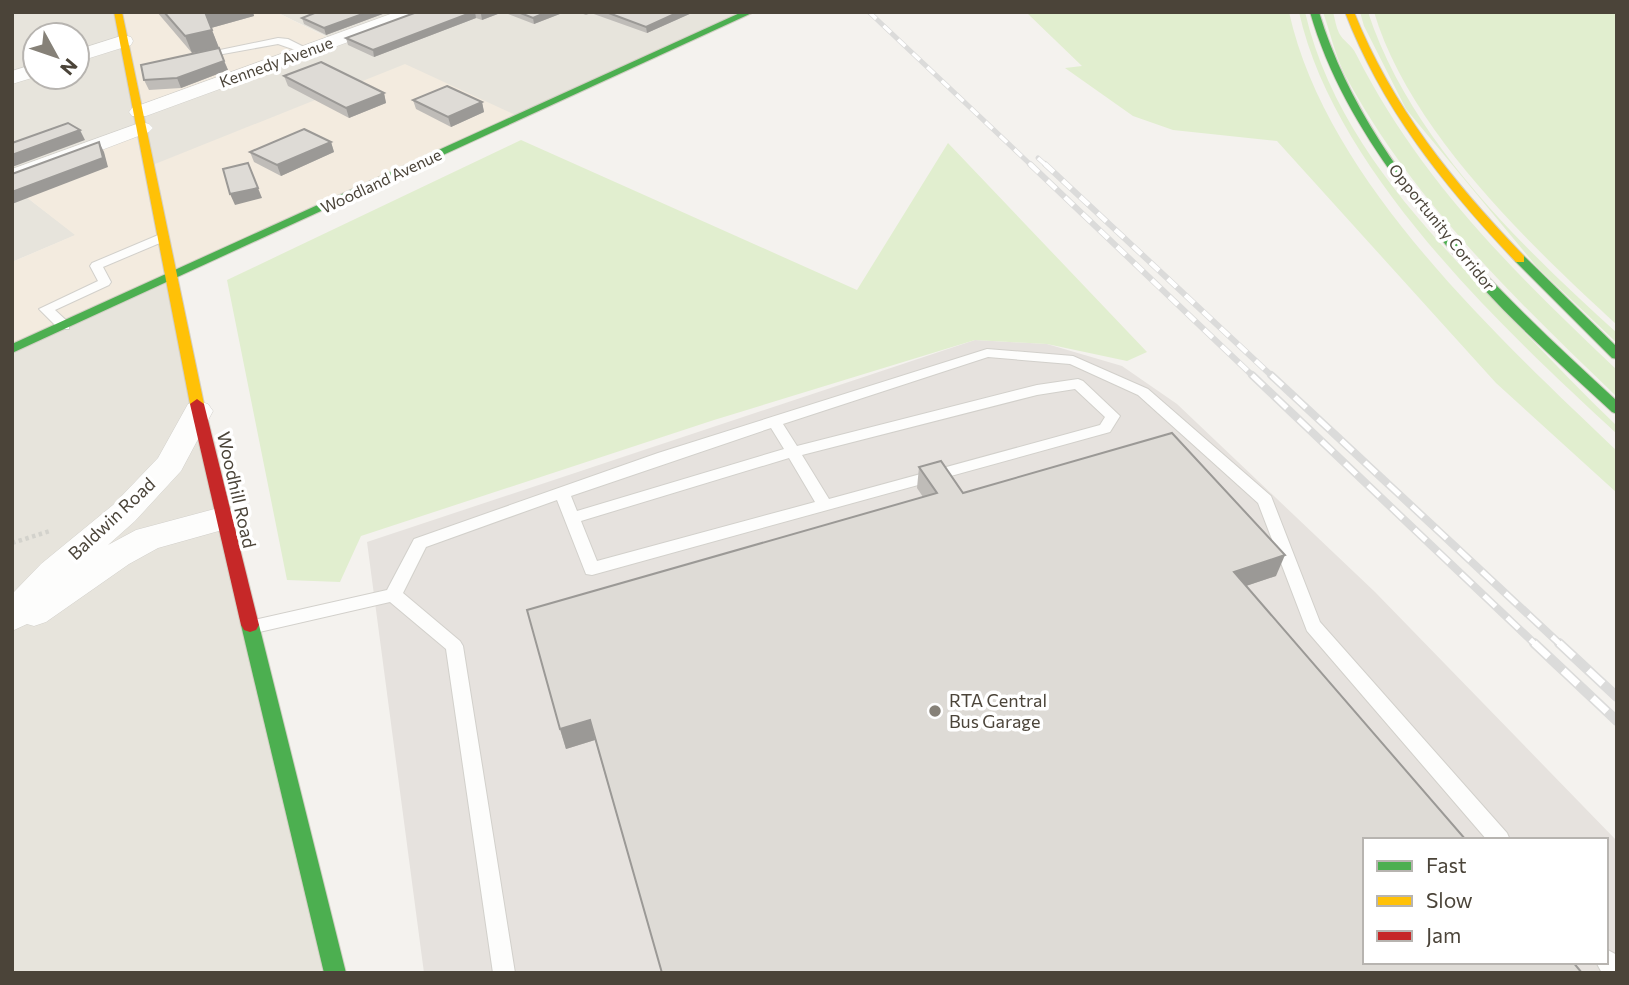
<svg xmlns="http://www.w3.org/2000/svg" width="1629" height="985" font-family="Commissioner,sans-serif">
<style>
.residential{fill:#e7e4dc;fill-rule:evenodd}
.commercial{fill:#f3ebdf}
.industrial{fill:#e6e2de;fill-rule:evenodd}
.green{fill:#e1eecf}
.lines{fill:none;stroke-linecap:round;stroke-linejoin:round}
.lane-casing{stroke:#d2d0cb;stroke-width:2}
.street-casing{stroke:#d2d0cb;stroke-width:1}
.fast-casing{stroke:#d3cfc5;stroke-width:2}
.slow-casing{stroke:#d3cfc5;stroke-width:2}
.jam-casing{stroke:#d3cfc5;stroke-width:2}
.path{stroke:#d3d2cc;stroke-width:4.5;stroke-dasharray:3.5 3.5;stroke-linecap:butt}
.lane{fill:#fdfdfc;fill-rule:evenodd}
.street{fill:#fdfdfc;fill-rule:evenodd}
.fast{fill:#4caf50;fill-rule:evenodd}
.slow{fill:#ffc107;fill-rule:evenodd}
.jam{fill:#c62828;fill-rule:evenodd}
.rail-far3-casing{stroke:#dbdbda;stroke-width:5}
.rail-far2-casing{stroke:#dbdbda;stroke-width:6}
.rail-far1-casing{stroke:#dbdbda;stroke-width:8}
.rail-casing{stroke:#dbdbda;stroke-width:10}
.rail-far3{stroke:#fff;stroke-width:3.5;stroke-dasharray:10;stroke-linecap:butt}
.rail-far2{stroke:#fff;stroke-width:4.5;stroke-dasharray:12;stroke-linecap:butt}
.rail-far1{stroke:#fff;stroke-width:5;stroke-dasharray:16;stroke-linecap:butt}
.rail{stroke:#fff;stroke-width:7;stroke-dasharray:20;stroke-linecap:butt}
.wall{fill:#bfbcb8}
.shaded-wall{fill:#9b9996}
.building{fill:#dedbd6;stroke:#9b9996;stroke-width:2}
.poi-dot{fill:#868178;stroke:#fff;stroke-width:2.5}
.labels{text-anchor:middle;stroke-width:7;stroke-linejoin:round;paint-order:stroke}
.far-street-label{font-size:16px;fill:#4b4439;stroke:#fff}
.street-label{font-size:18px;fill:#4b4439;stroke:#fff}
.poi-label{font-size:18px;fill:#4b4439;stroke:#fff;text-anchor:start}
</style>
<rect width="100%" height="100%" fill="#f4f2ee"/>
<g class="residential">
<path d="M12,12H118L334,40L276,12H750L520,117L149,166L12,177ZM35,35H77V77H35Z"/>
<path d="M12,186L76,235L12,262Z"/>
<path d="M171,276L335,973H12V349Z"/>
</g>
<g class="commercial">
<path d="M118,12H276L335,41L139,112Z"/>
<path d="M405,64L520,117L12,349V262L75,235L12,186L142,128L150,166Z"/>
</g>
<path class="industrial" d="M975,340L1047,344L1122,366L1177,404L1375,592L1617,841V973H424L367,542ZM1365,840H1606V962H1365Z"/>
<g class="green">
<path d="M1289,12C1326,180 1496,335 1617,451V493L1496,383L1277,141L1173,130L1133,116L1065,68L1082,66L1027,13Z"/>
<path d="M1299,12H1305C1333,132 1419,223 1502,309C1540,348 1577,388 1617,426V434C1501,327 1334,170 1299,12Z"/>
<path d="M1323,12H1333C1335,19 1336,27 1339,33C1343,41 1352,45 1356,54C1421,182 1514,272 1617,370V397C1515,299 1411,199 1344,73C1335,54 1330,32 1323,12Z"/>
<path d="M1360,12H1368C1409,138 1521,246 1617,333V343L1537,267L1406,109L1364,26Z"/>
<path d="M1374,12H1617V325C1528,243 1409,130 1374,12Z"/>
<path d="M521,140L857,290L948,143L1147,352L1127,361L1047,344L975,340L714,420L361,536L340,582L287,580L227,280Z"/>
</g>
<g class="lines">
<g class="lane-casing">
<g id="lane">
<path d="M278,38L288,39L312,51L307,54L278,44L201,58L196,55Z"/>
<path d="M163,233L167,234V240L103,267L111,282L109,285L55,310L69,323V329H59L39,309L98,281L90,266L92,263Z"/>
<path d="M987,349L1073,356L1148,389L1271,496L1320,622L1507,833L1510,840H1487L1307,631L1258,503L1138,395L1070,364L988,357L783,424L797,446L1037,385L1078,379L1083,381L1120,416L1110,432L592,575L586,574L584,569L557,500L426,547L403,593L460,641L463,646L515,973H493L446,649L390,602L251,634L245,632L242,627L245,622L387,590L414,539L658,453ZM1075,389L1105,417L1100,425L829,499L802,455L1037,395ZM771,428L784,449L577,511L571,496ZM789,458L815,502L597,561L581,521Z"/>
<path d="M1606,949L1617,955V973H1602L1596,962H1606Z"/>
</g>
</g>
<g class="street-casing">
<g id="street">
<path d="M396,12H422L419,16L146,116H132L129,112L132,108Z"/>
<path d="M124,35L131,37L133,41L131,45L77,62V50Z"/>
<path d="M35,64V77L12,84V71Z"/>
<path d="M142,122L149,124L153,128L149,132L12,184V169Z"/>
<path d="M198,401L208,404L213,411L181,471L135,521L108,545L136,530L222,507L233,511L238,519L233,527L158,548L129,564L46,622L34,626L27,624L12,631V594L41,564L113,505L158,458L188,404Z"/>
</g>
</g>
<g class="fast-casing">
<g id="fast">
<path d="M742,12H754L12,353V344Z"/>
<path d="M1310,12H1319C1366,168 1500,294 1617,401V414L1612,412C1568,371 1522,331 1481,286C1451,253 1424,218 1398,182C1360,129 1328,75 1310,12Z"/>
<path d="M1520,255L1524,256L1617,347V359L1612,358L1516,262L1514,259Z"/>
<path d="M250,618L256,620L259,625L346,973H324L241,625L244,620Z"/>
</g>
</g>
<g class="slow-casing">
<g id="slow">
<path d="M114,12H122L204,404L197,409L190,404Z"/>
<path d="M1345,12H1354C1392,107 1454,183 1524,256V262H1516C1445,187 1382,109 1345,12Z"/>
</g>
</g>
<g class="jam-casing">
<path id="jam" d="M197,399L204,404L259,625L256,630L250,632L244,630L241,625L190,404Z"/>
</g>
<path class="path" d="M12,543L50,531"/>
<use href="#lane" class="lane"/>
<use href="#street" class="street"/>
<use href="#fast" class="fast"/>
<use href="#slow" class="slow"/>
<use href="#jam" class="jam"/>
<g class="rail-far3-casing">
<g id="rail-far3">
<path d="M869,12L1032,166"/>
<path d="M1038,158L1047,166"/>
</g>
</g>
<g class="rail-far2-casing">
<g id="rail-far2">
<path d="M1030,164L1254,377"/>
<path d="M1045,164L1273,377"/>
</g>
</g>
<g class="rail-far1-casing">
<g id="rail-far1">
<path d="M1252,375L1536,645"/>
<path d="M1271,375L1561,645"/>
</g>
</g>
<g class="rail-casing">
<g id="rail">
<path d="M1534,643L1617,721"/>
<path d="M1559,643L1617,697"/>
</g>
</g>
<use href="#rail-far3" class="rail-far3"/>
<use href="#rail-far2" class="rail-far2"/>
<use href="#rail-far1" class="rail-far1"/>
<use href="#rail" class="rail"/>
</g>
<g class="wall">
<path d="M157,12H253L254,16L211,28L219,48L192,53Z"/>
<path d="M317,12H388L326,35L304,24L302,18Z"/>
<path d="M417,12H565L534,24L503,12L482,20L476,18L374,57L348,45L346,38Z"/>
<path d="M578,12H694L647,33L591,13L586,15Z"/>
<path d="M219,48L228,70L181,88L149,90L144,80Z"/>
<path d="M284,76L384,93L386,103L349,118L288,86Z"/>
<path d="M413,100L482,102L484,112L451,127L416,109Z"/>
<path d="M331,142L334,152L281,176L254,162L250,152Z"/>
<path d="M919,467L963,493L1276,576L1246,586L1582,973H662L595,740L566,749L560,729L923,497L917,488Z"/>
</g>
<g class="shaded-wall">
<path d="M205,12H253L254,16L211,28Z"/>
<path d="M368,12H388L326,35L324,28Z"/>
<path d="M473,12H475L476,18L374,57L373,50Z"/>
<path d="M485,12H503L482,20L481,14Z"/>
<path d="M547,12H565L534,24L533,18Z"/>
<path d="M679,12H694L647,33L646,27Z"/>
<path d="M212,30L219,48L192,53L185,36Z"/>
<path d="M224,61L228,70L181,88L177,78Z"/>
<path d="M384,93L386,103L349,118L346,108Z"/>
<path d="M482,102L484,112L451,127L448,117Z"/>
<path d="M80,130L85,140L12,167V155Z"/>
<path d="M99,142L104,152L108,167L12,204V192Z"/>
<path d="M331,142L334,152L281,176L277,165Z"/>
<path d="M248,163L262,198L235,205L230,194Z"/>
<path d="M1285,555L1276,576L1225,593L1234,572Z"/>
<path d="M590,720L595,740L566,749L560,729Z"/>
</g>
<g class="building">
<path d="M164,12H205L212,30L185,36Z"/>
<path d="M317,12H368L324,28L302,18Z"/>
<path d="M417,12H473L373,50L346,38Z"/>
<path d="M518,12H547L533,18Z"/>
<path d="M606,12H679L646,27Z"/>
<path d="M219,48L224,61L177,78L144,80L141,65Z"/>
<path d="M321,62L384,93L346,108L284,76Z"/>
<path d="M447,86L482,102L448,117L413,100Z"/>
<path d="M68,123L80,130L12,155V143Z"/>
<path d="M304,129L331,142L277,165L250,152Z"/>
<path d="M99,142L103,158L12,192V174Z"/>
<path d="M248,163L258,188L230,194L223,169Z"/>
<path d="M1172,433L1285,555L1234,572L1466,840H1365V962H1573L1582,973H662L590,720L560,729L527,610L937,493L919,467L941,461L963,493Z"/>
</g>
<circle class="poi-dot" cx="935" cy="711" r="7"/>
<g class="labels">
<g class="far-street-label">
<text transform="translate(276 62) rotate(-20)" y="6">Kennedy Avenue</text>
<text transform="translate(381 181) rotate(-25)" y="6">Woodland Avenue</text>
<text transform="translate(1442 227) rotate(51)" y="6">Opportunity Corridor</text>
</g>
<g class="street-label">
<text transform="translate(236 490) rotate(77)" y="6">Woodhill Road</text>
<text transform="translate(112 519) rotate(-43)" y="6">Baldwin Road</text>
</g>
<g class="poi-label">
<text x="949" y="707">RTA Central<tspan x="949" dy="21">Bus Garage</tspan></text>
</g>
</g>
<rect width="1629" height="985" fill="none" stroke="#4b4439" stroke-width="28"/>
<rect x="1363" y="838" width="245" height="126" fill="#ffffff" stroke="#b7b4b0" stroke-width="2"/>
<rect x="1377" y="861" width="35" height="10" fill="#4caf50" stroke="#b7b4b0" stroke-width="2"/>
<text x="1426" y="873" font-size="21" fill="#4b4439">Fast</text>
<rect x="1377" y="896" width="35" height="10" fill="#ffc107" stroke="#b7b4b0" stroke-width="2"/>
<text x="1426" y="908" font-size="21" fill="#4b4439">Slow</text>
<rect x="1377" y="931" width="35" height="10" fill="#c62828" stroke="#b7b4b0" stroke-width="2"/>
<text x="1426" y="943" font-size="21" fill="#4b4439">Jam</text>
<g transform="translate(56 56) rotate(130)"><circle r="33" fill="#ffffff" stroke="#b7b4b0" stroke-width="2"/>
<path d="M0-5L12 26L0 18L-12 26Z" fill="#868178"/>
<text y="-10" font-size="19" font-weight="bold" text-anchor="middle" fill="#4b4439">N</text>
</g>
</svg>
